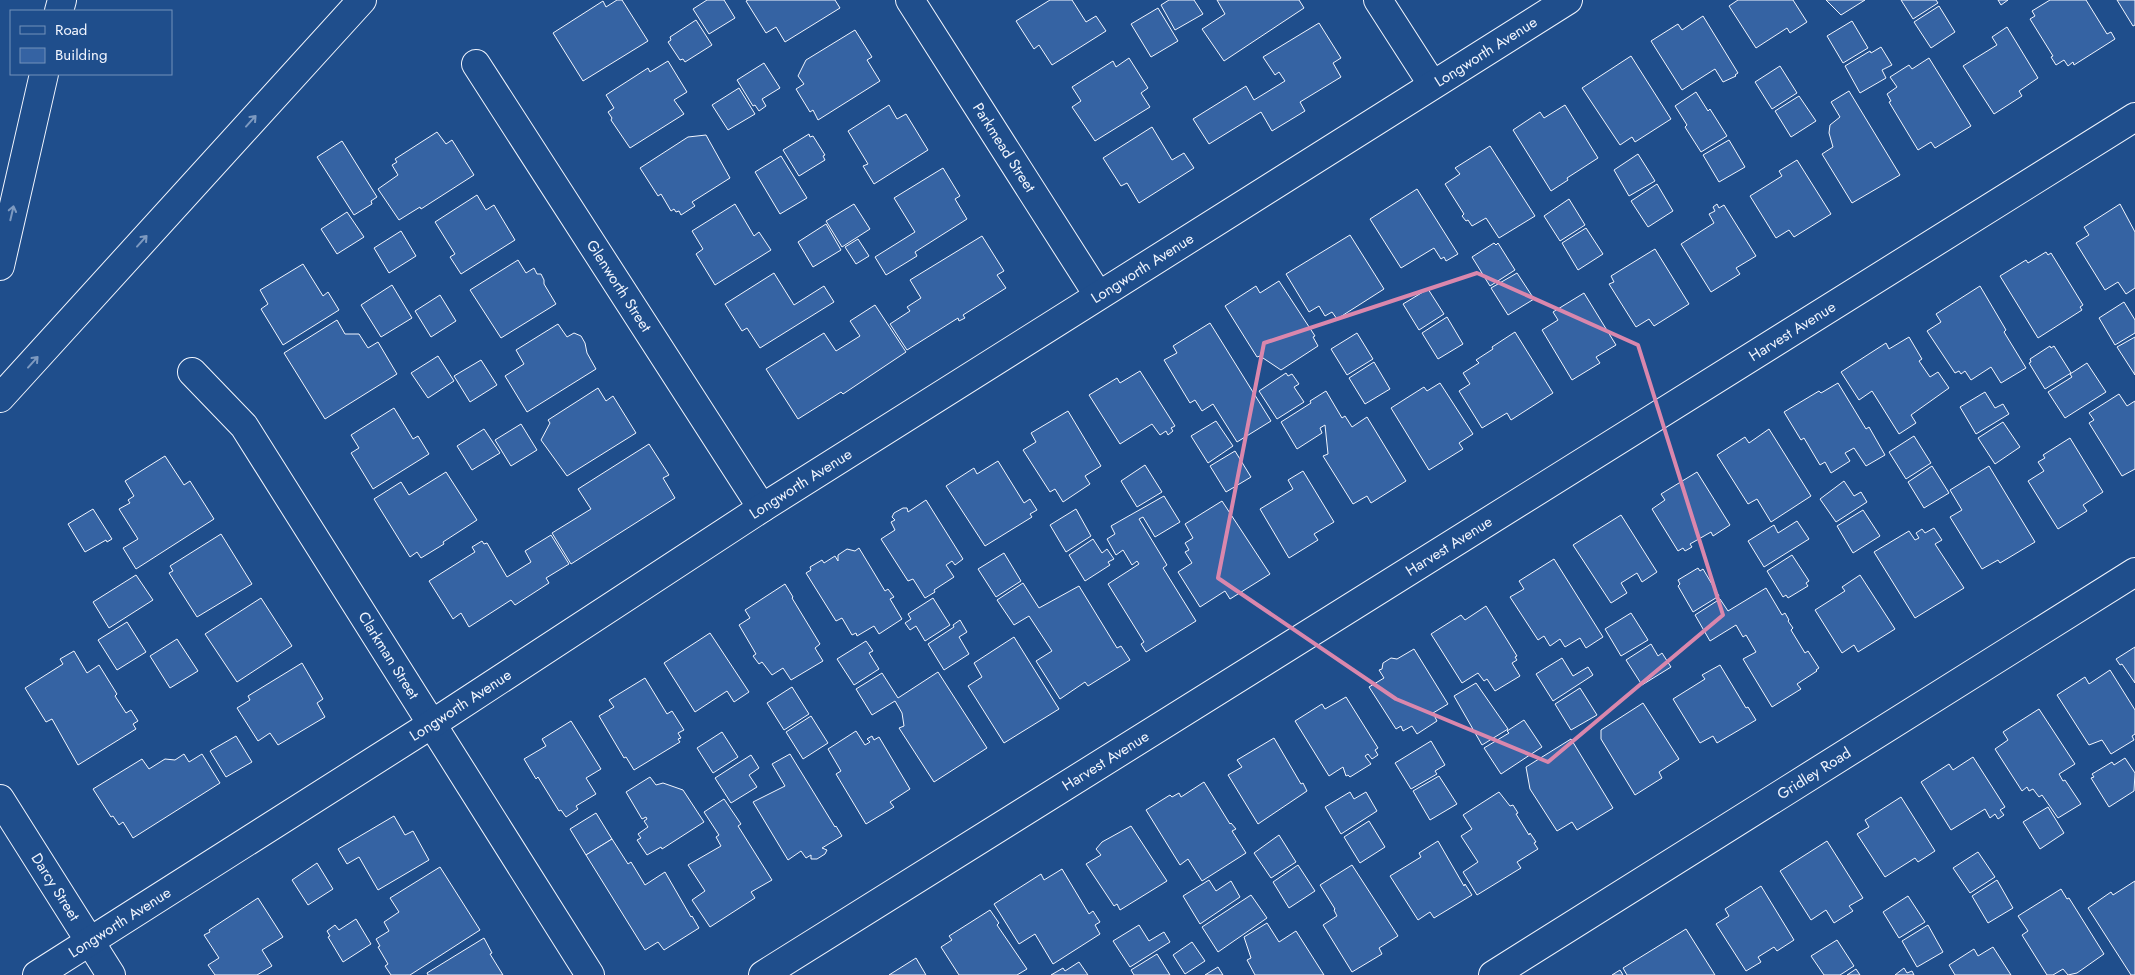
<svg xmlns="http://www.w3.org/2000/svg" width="2135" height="975" font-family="Jost,sans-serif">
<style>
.building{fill:#3563a3;stroke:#f2f6ff}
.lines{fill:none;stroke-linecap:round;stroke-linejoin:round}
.minor-casing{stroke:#f2f6ff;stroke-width:30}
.highway-casing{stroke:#f2f6ff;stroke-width:30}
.minor{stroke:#1f4e8c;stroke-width:28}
.highway{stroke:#1f4e8c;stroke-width:28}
.oneway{stroke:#7e9ac0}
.marked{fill:none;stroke:#da87ad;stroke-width:4;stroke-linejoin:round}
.labels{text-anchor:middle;stroke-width:4;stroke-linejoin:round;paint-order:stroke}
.street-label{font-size:15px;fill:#f2f6ff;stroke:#1f4e8c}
</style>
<rect width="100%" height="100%" fill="#1f4e8c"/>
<g class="building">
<path d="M617,0H622L648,41L583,81L553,33L603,1L606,7Z"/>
<path d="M707,0H724L735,18L709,34L693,9Z"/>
<path d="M748,0H835L840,8L785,42L776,27L766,33L746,1Z"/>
<path d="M1050,0H1072L1086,22L1096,16L1106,31L1052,65L1039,45L1034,49L1016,21Z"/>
<path d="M1169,0H1194L1203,14L1175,30L1161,5Z"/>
<path d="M1217,0H1299L1304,8L1224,61L1202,29L1225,14Z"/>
<path d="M1738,0H1793L1807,22L1790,33L1787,28L1756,48L1729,6Z"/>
<path d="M1826,0H1865L1841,15Z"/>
<path d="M1901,0H1936L1938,3L1913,19Z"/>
<path d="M1998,0H2008L2001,5Z"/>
<path d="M2050,0H2086L2107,34L2111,32L2115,39L2074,65L2073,62L2068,66L2064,60L2056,65L2051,57L2053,56L2030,19L2035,16L2032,11Z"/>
<path d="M2117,0H2135V25L2133,26Z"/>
<path d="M1939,6L1955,32L1931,48L1914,22Z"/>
<path d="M1158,8L1178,41L1151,57L1131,24Z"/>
<path d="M1703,16L1738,73L1735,75L1736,76L1723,82L1715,69L1682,90L1651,41L1678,24L1682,30Z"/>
<path d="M696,20L712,45L685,62L683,59L680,60L668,42L671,40L670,37Z"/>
<path d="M1852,21L1868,48L1843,63L1827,36Z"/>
<path d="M1319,23L1341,58L1333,63L1341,77L1300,102L1305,111L1272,131L1261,112L1209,144L1193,119L1246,86L1254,100L1285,81L1279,72L1275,75L1263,57Z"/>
<path d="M2007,27L2038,78L2019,91L2022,96L1994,114L1963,66L1997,45L1992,37Z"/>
<path d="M855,30L872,57L867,60L880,81L818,120L813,110L810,112L796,89L804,84L798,76L806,60Z"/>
<path d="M1881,47L1892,65L1882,70L1886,78L1860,93L1845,66L1870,51L1871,53Z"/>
<path d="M1631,56L1671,119L1635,142L1632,137L1620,145L1582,88Z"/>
<path d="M1129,58L1148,88L1141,93L1150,107L1095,141L1072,107L1081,101L1072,87L1113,61L1116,67Z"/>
<path d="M1929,58L1971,126L1935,148L1931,142L1918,150L1889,102L1891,101L1887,94L1897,87L1890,77L1909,65L1912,69Z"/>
<path d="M668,61L687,92L674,100L684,114L630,148L611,120L612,118L608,112L614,108L606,95L648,68L650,72Z"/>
<path d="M764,63L780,88L762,99L766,106L759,111L755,105L753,106L737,80Z"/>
<path d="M1780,66L1797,93L1772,109L1755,82Z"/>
<path d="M739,88L755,114L728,130L712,105Z"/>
<path d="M1849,91L1900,175L1852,203L1822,154L1833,147L1829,133L1830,125L1840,117L1831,102Z"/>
<path d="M1696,92L1708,111L1710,109L1727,136L1701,152L1685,127L1687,125L1675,106Z"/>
<path d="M1799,96L1816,121L1791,137L1775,111Z"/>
<path d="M889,105L897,119L906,114L928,150L874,184L863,166L868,164L848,131Z"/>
<path d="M1565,105L1598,158L1567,178L1568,180L1551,191L1513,130L1540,112L1544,118Z"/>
<path d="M1152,127L1172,160L1184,153L1194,168L1139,203L1127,183L1121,186L1103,158Z"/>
<path d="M437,132L446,144L452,140L474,175L421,209L420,207L399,220L378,189L398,175L392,165L397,162L395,159Z"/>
<path d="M809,134L810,137L813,136L825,155L823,156L825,160L799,176L783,150Z"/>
<path d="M706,135L730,178L692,202L695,206L681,215L679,211L676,212L674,209L671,211L661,194L658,196L640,168L688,137Z"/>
<path d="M1729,140L1745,167L1719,182L1703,155Z"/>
<path d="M342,141L377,197L371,201L372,204L354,215L317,157Z"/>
<path d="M1490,146L1535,216L1499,238L1486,218L1472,226L1468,220L1466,221L1462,216L1464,214L1445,184L1460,174L1455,168Z"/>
<path d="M1638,154L1655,181L1629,196L1614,170Z"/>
<path d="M781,156L807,198L780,214L755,172Z"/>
<path d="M1797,160L1831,214L1794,237L1789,230L1776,238L1750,196L1782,176L1779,171Z"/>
<path d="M943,168L960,196L955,199L967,219L915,252L917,256L886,275L875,257L915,232L894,198Z"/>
<path d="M1657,184L1673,211L1648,227L1631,201Z"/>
<path d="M1417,189L1458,254L1446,261L1444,257L1441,259L1434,248L1401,268L1370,219Z"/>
<path d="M477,195L486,210L494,205L515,240L461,274L450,257L455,254L435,222Z"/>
<path d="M1569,199L1585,225L1560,241L1544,216Z"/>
<path d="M735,204L754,236L759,232L771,250L715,285L696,254L703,249L692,231Z"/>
<path d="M854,204L870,229L842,247L826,221Z"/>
<path d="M1717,204L1719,208L1724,205L1756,256L1736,268L1740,274L1711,292L1681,244L1714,223L1709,214L1715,211L1713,207Z"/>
<path d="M2120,204L2135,232V288L2126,294L2118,282L2105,290L2076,243L2089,235L2084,227Z"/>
<path d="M347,212L364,237L337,254L321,229Z"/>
<path d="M826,224L841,250L813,267L798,242Z"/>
<path d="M1586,228L1603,254L1578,270L1562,243Z"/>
<path d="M401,231L416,256L389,273L374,248Z"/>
<path d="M1350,235L1384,289L1337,319L1332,312L1325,316L1319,306L1309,312L1286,274Z"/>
<path d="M982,236L1004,271L997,275L1006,288L963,315L965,318L959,321L958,318L907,350L890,324L910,311L907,307L921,298L910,280Z"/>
<path d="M858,239L869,256L856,264L845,247Z"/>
<path d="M1494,243L1496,245L1498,243L1515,270L1490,286L1472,257Z"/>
<path d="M1655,249L1689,304L1654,326L1649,319L1636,327L1609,284L1614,282L1611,276Z"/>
<path d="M2046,252L2048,255L2051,253L2083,305L2080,307L2082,310L2038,338L2000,276L2026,260L2028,263Z"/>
<path d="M518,260L526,273L534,268L537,274H541L544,280V284L556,304L501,338L470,290Z"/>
<path d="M303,264L323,296L328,292L339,310L283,345L261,309L268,304L260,290Z"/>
<path d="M774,273L794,305L824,286L834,302L760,348L747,328L742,331L725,304Z"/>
<path d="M1517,273L1534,299L1508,315L1491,288Z"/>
<path d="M1279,281L1315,336L1313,337L1318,346L1281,370L1260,356L1257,357L1225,306L1256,286L1260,293Z"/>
<path d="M392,285L412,318L381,337L361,305Z"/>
<path d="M1980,286L2006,330L2004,332L2026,368L2001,383L1991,367L1971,380L1965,371L1961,374L1959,371L1955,373L1927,331L1941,322L1936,314Z"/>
<path d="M1428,289L1444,314L1419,330L1403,304Z"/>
<path d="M1584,293L1616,345L1596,357L1600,363L1572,380L1542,330L1558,320L1553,312Z"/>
<path d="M440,295L456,321L431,337L415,311Z"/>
<path d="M2124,302L2135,320V333L2115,345L2099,318Z"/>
<path d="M875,305L906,352L843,394L841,392L798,419L766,369L824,333L836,351L860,336L850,321Z"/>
<path d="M1447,317L1463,344L1438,359L1422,333Z"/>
<path d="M337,320L345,334H359L368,348L378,342L397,374L325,419L284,353Z"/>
<path d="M1210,323L1271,421L1237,442L1213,404L1202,411L1195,400L1190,403L1164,360L1177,353L1173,346Z"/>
<path d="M558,324L567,337L574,333L581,336L585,343L587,353L596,369L527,412L505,376L524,364L516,350Z"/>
<path d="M1515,332L1553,393L1511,420L1507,413L1482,428L1459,391L1470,384L1463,373L1479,363L1476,360L1493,349L1492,347Z"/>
<path d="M1357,333L1373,359L1347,375L1331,349Z"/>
<path d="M1909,337L1922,359L1919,361L1930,377L1938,372L1949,388L1911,415L1916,423L1899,434L1872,391L1859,400L1841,372L1886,343L1889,349Z"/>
<path d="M2135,337V375L2117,347Z"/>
<path d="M2050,346L2051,348L2054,346L2071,373L2045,389L2029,363L2031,362L2030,359Z"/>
<path d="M438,356L454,381L428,398L411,373Z"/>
<path d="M481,360L497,385L470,402L454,376Z"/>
<path d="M1374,362L1390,389L1365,404L1349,378Z"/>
<path d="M2087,363L2106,392L2065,418L2048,392L2072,377L2070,374Z"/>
<path d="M1140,371L1175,426L1171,428L1173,431L1168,435L1166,431L1160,435L1152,424L1120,444L1089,395L1117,378L1120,383Z"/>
<path d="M1286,373L1288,376L1292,374L1299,384L1294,387L1304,402L1277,419L1259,391Z"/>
<path d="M1440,383L1473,434L1459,443L1463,449L1429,470L1391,408L1424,387L1427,391Z"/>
<path d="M1838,383L1866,429L1869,427L1885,455L1866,466L1854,448L1845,453L1850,461L1831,473L1825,462L1820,465L1804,438L1801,440L1784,412L1819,391L1821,393Z"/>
<path d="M598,388L606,401L613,396L636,433L567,476L541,440L550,423L548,420Z"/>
<path d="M1326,391L1342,418L1345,416L1352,427L1367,417L1406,481L1371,503L1367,496L1353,504L1323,456L1328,454L1325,425L1320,428L1322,433L1297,449L1281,422L1311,403L1310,401Z"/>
<path d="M1985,392L1995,408L2003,404L2009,414L1976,434L1960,407Z"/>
<path d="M2119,394L2127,406L2135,401V469L2122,476L2089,423L2094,420L2089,413Z"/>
<path d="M394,408L413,439L418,436L429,454L373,489L351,453L359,448L351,435Z"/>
<path d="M1068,411L1101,466L1085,476L1090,484L1063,502L1055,489L1050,492L1023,450L1036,442L1031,433Z"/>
<path d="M1216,421L1233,446L1208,463L1191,436Z"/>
<path d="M2003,422L2020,447L1995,464L1978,438Z"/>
<path d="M521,424L537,450L511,466L495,440Z"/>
<path d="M484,429L500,453L472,470L457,446Z"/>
<path d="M1769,429L1811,496L1771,522L1757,499L1748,504L1717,455L1745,437L1749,443Z"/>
<path d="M1914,436L1931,463L1906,479L1889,452Z"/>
<path d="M2070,438L2103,492L2083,505L2087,511L2058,529L2028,481L2044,471L2038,462L2045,458L2043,455Z"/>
<path d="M649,444L669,475L663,478L675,498L571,564L552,533L591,509L578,489Z"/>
<path d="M1235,451L1251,477L1226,492L1210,466Z"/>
<path d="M165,456L184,485L190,481L214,519L136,569L123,548L138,539L119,509L130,503L128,500L134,496L125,481Z"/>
<path d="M998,461L1024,503L1030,499L1037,510L1030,514L1032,517L985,546L946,486L974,468L977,474Z"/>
<path d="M1145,465L1162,492L1137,507L1121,481Z"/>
<path d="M1932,466L1949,493L1924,508L1908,482Z"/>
<path d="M1989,466L2035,542L2000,563L1998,560L1982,569L1950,517L1962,510L1950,490Z"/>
<path d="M1303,471L1334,522L1314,534L1318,540L1289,558L1260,509L1293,489L1288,480Z"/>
<path d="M446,472L477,520L443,542L444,544L421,558L417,552L410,557L374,499L401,482L409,495Z"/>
<path d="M1697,472L1730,525L1713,536L1711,532L1690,544L1692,547L1685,551L1683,548L1678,551L1652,509L1665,500L1661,494Z"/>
<path d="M1844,481L1854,496L1861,492L1867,502L1836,522L1820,499Z"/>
<path d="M1164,496L1180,522L1155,537L1143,517L1139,519L1167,565L1163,568L1196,621L1146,652L1141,644L1144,642L1108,584L1139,564L1137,561L1132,565L1123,550L1116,555L1107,539L1115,534L1111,526Z"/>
<path d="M926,500L963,559L955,565L952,561L946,565L954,577L934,590L935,592L925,598L913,579L908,581L881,539L895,530L891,522L895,520L892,517L894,513L903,508H907L908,512Z"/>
<path d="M1222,501L1270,574L1230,599L1225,591L1200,607L1178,572L1192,563L1185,552L1189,550L1185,543L1193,538L1185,524Z"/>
<path d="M93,509L112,539L107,542L106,540L85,552L68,524Z"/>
<path d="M1076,509L1091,536L1066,552L1050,525Z"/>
<path d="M1863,510L1880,536L1853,553L1837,526Z"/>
<path d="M1621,515L1657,572L1642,582L1637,573L1621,583L1627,593L1611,603L1573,545Z"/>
<path d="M1797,521L1809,539L1764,567L1748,541L1774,525L1778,533Z"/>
<path d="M1934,528L1942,540L1935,544L1964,588L1915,618L1874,552L1909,531L1915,540L1919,538L1916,533L1922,529L1925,533Z"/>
<path d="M221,534L252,584L197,617L169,573L173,571L170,566Z"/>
<path d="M551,535L569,564L546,578L549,583L515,605L511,600L469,627L461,613L453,619L429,581L475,552L472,547L482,541L484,544L487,543L507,577L531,562L525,551Z"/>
<path d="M1093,539L1102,553L1107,549L1114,559L1108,562L1110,565L1085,581L1069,555Z"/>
<path d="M859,548L885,591L888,589L894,597L890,599L902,619L879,634L874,626L857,636L856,633L852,635L842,618L836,621L806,573L811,570L810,567L822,560L824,563L835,556L838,561V555L847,549L855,551Z"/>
<path d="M1004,553L1021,581L996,597L978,569Z"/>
<path d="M1792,555L1809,581L1806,583L1808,586L1788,598L1786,595L1783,597L1767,571Z"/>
<path d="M1554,559L1603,637L1586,648L1580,638L1565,647L1560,639L1550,646L1544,636L1538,640L1510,597L1524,589L1519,581Z"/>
<path d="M1698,568L1700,571L1703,569L1719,596L1693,612L1678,586L1680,584L1678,580Z"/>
<path d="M136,575L153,600L109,628L93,602Z"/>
<path d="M1860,575L1895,629L1858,652L1854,645L1842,653L1815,610L1845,591L1842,587Z"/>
<path d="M1023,583L1039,608L1079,586L1117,648L1121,646L1130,660L1088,686L1085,682L1060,699L1036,661L1052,651L1029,616L1014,625L997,600Z"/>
<path d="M785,584L793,597L792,598L820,644L815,648L823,661L791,680L783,668L772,675L762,662L759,664L753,656L756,654L739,625L750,618L745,610Z"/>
<path d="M1766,588L1782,615L1785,613L1789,620L1788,621L1793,628L1791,630L1805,653L1808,651L1819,668L1816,670L1817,671L1797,684L1801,689L1772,707L1743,659L1756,652L1746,635L1743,637L1736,625L1710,641L1695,615L1720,599L1728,611Z"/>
<path d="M261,598L292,646L237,682L205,634Z"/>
<path d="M933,598L950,625L925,641L916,626L910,630L905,623L911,619L908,614Z"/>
<path d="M1486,606L1517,656L1515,657L1517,660L1512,663L1520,676L1495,691L1487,679L1484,681L1478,673L1462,683L1431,634L1461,615L1465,620Z"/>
<path d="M1631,613L1648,640L1621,656L1605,629Z"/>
<path d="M960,620L967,632L959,637L969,654L944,670L928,644L954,627L953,625Z"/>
<path d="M127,622L146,652L117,670L98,640Z"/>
<path d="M710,633L749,692L734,702L727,691L695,712L664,663Z"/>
<path d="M1014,637L1059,709L1004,743L968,686L982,677L974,663Z"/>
<path d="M177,639L198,671L170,688L150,656Z"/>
<path d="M866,641L873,651L869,653L879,669L854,685L837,659Z"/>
<path d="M1651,644L1658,656L1662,653L1671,667L1642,685L1626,660Z"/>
<path d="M2135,647V683L2122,664L2120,665L2116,659Z"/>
<path d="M1414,649L1448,704L1433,713L1437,721L1417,734L1412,726L1403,731L1401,726L1396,729L1369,687L1384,678L1379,670L1382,669L1383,663L1391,658L1397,659Z"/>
<path d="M74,651L87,673L99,665L117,694L115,696L126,713L131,710L138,721L133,724L136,729L78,765L52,719L46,722L25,688L63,664L60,659Z"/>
<path d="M1562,658L1573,676L1588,667L1593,675L1553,701L1536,674Z"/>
<path d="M302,663L323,699L317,703L325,717L278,745L270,733L258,741L237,708L250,700L248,696Z"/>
<path d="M1720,665L1746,708L1748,707L1756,720L1717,743L1713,736L1700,743L1673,699L1705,679L1702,675Z"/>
<path d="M2110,670L2135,710V734L2132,736L2134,740L2111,754L2102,740L2089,745L2057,695L2085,677L2089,684Z"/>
<path d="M938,672L987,748L934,782L899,728L904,726L902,713L895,701L872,715L856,689L882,673L898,698Z"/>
<path d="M645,678L667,714L672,711L684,730L678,733L681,738L678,739L680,742L634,770L626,757L624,758L599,716L614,707L609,700Z"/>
<path d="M1476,683L1508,729L1482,745L1454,696Z"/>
<path d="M792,687L809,714L784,730L767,703Z"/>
<path d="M1580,688L1597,715L1571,730L1555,704Z"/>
<path d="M1346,697L1378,748L1375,750L1378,755L1372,759L1368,754L1365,756L1371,764L1350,777L1348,775L1346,776L1343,767L1329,776L1295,721L1322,704L1325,709Z"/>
<path d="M1643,703L1679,759L1659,772L1662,778L1635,795L1601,739V730Z"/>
<path d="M2039,709L2075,764L2059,774L2063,781L2065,780L2081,804L2058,818L2042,795L2039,797L2033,789L2029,791L2027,787L2022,791L1995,749L2008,740L2003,732Z"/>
<path d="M811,716L828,743L803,759L786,732Z"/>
<path d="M1524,720L1542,747L1501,774L1484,748L1509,733L1507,731Z"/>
<path d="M571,721L601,769L586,778L596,794L576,806L578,809L566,817L561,810L559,811L538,777L536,779L524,759L546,746L542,739Z"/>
<path d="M856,731L865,745L870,742L867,739L872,736L874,740L879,737L910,789L890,802L894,807L866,824L836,774L841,771L828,749Z"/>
<path d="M722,732L738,757L713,773L697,748Z"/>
<path d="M236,736L252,762L226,777L210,751Z"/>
<path d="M1274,738L1301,784L1303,783L1307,791L1258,824L1228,775L1242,767L1237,760Z"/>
<path d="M1571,739L1613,808L1577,830L1572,822L1557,831L1530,789L1526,767Z"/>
<path d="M1431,741L1445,765L1435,771L1437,774L1411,789L1395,763Z"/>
<path d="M184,754L189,762L202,754L220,783L133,838L123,822L119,825L113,816L111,817L93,789L142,759L149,769L165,759L175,760Z"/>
<path d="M790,754L835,827L836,826L842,836L822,848L827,850L825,854L817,859H811V855L806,858L801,851L788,860L753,802L785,786L772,764Z"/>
<path d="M751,755L759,768L749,775L757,787L731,803L715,778Z"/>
<path d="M1973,757L2005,807L2000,810L2004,815L1998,819L1995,814L1990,818L1985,809L1951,830L1921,782L1949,764L1953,770Z"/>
<path d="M2125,758L2135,773L2134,791L2109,807L2091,778L2094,777L2092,774L2112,762L2114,765Z"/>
<path d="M1439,776L1457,804L1430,820L1413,791Z"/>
<path d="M650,777L656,785L663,783L683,790L704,822L662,849L661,847L647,855L637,840L641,838L638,834L648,827L644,821L647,819L646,817L642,819L626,792Z"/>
<path d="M1204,782L1230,824L1231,823L1236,829L1232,831L1246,853L1202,881L1188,859L1180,865L1146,810L1170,795L1172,797L1179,793L1181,797Z"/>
<path d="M1350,792L1354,799L1366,792L1377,811L1341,834L1325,807Z"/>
<path d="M1499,792L1510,806L1513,805L1518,813L1516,814L1529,835L1530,833L1536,842L1534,843L1538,849L1517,862L1521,868L1477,895L1463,872L1478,862L1461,836L1472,829L1463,815Z"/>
<path d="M1901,797L1935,851L1918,862L1915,858L1885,877L1857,834L1869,827L1865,820Z"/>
<path d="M724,799L741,824L738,826L772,880L751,892L755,898L710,927L692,900L705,891L688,865L721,846L716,837L719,835L704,812Z"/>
<path d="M2048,807L2064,833L2040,849L2023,822Z"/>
<path d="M596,813L612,839L586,855L570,829Z"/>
<path d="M394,816L405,835L413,831L429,860L378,890L359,857L347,864L338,849Z"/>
<path d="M1369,821L1385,847L1360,863L1344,837Z"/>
<path d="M1131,826L1167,881L1120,910L1117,904L1114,906L1086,864L1101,855L1096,849L1102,842Z"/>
<path d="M1279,835L1296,862L1271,878L1254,853Z"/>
<path d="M612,839L628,864L631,862L645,885L665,872L691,917L692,916L699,928L664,950L658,942L645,950L586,855Z"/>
<path d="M1438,841L1464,886L1465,884L1472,895L1434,918L1430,912L1418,920L1390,876L1421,857L1419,853Z"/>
<path d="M1827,841L1863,898L1849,906L1853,911L1834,923L1826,910L1811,920L1780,871Z"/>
<path d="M1978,852L1995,877L1970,893L1953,868Z"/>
<path d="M317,863L333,889L308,905L292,880Z"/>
<path d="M1298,865L1315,891L1289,908L1273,882Z"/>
<path d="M1352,865L1398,936L1379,948L1382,954L1352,972L1323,925L1337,916L1334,910L1335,909L1320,885Z"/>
<path d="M440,867L480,930L410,975H391L385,966L388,964L378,947L380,946L376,939L389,931L384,922L399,912L390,898Z"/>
<path d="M1062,869L1089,914L1093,911L1100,922L1095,925L1100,934L1053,964L1035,934L1019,944L994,904L1041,874L1044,880Z"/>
<path d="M1209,880L1216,891L1231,881L1240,897L1200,924L1183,896Z"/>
<path d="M1997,880L2013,908L1988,923L1972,896Z"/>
<path d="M2135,881V975H2131L2088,908L2111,892L2113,895Z"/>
<path d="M1761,886L1794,940L1777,951L1774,947L1758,957L1761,962L1746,971L1716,924L1729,916L1725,909Z"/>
<path d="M2061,889L2067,899L2069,898L2104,954L2077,973L2068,975L2063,969L2053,975H2047L2022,935L2028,931L2018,916Z"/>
<path d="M1251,895L1267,918L1218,952L1202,927Z"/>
<path d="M1908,896L1925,922L1899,938L1883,912Z"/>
<path d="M258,898L283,937L262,950L272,966L257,975H215L208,965L219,958L204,935L210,932L209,930Z"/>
<path d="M990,910L999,923L997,925L1027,969L1017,975H959L941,947L952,940L949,936Z"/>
<path d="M356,919L371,944L343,962L328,937L330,936L327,931L335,925L339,930Z"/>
<path d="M1267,923L1279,942L1296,931L1324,975H1255L1247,960L1251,958L1244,937Z"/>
<path d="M1139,925L1149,941L1164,932L1170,942L1130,967L1113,941Z"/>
<path d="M1928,925L1943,952L1917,967L1902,941Z"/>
<path d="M1686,929L1715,975H1627L1623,968Z"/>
<path d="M484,938L492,953L490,954L503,975H428L427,973Z"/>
<path d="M1837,940L1854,966L1840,975H1824L1811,956Z"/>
<path d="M1192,942L1205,961L1185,974L1173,955Z"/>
<path d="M1993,947L2011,975H1955L1949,965L1974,949L1978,956Z"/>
<path d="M1157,954L1170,975H1134L1131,970Z"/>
<path d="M916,958L926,975H889Z"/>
<path d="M1079,962L1088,975H1051L1063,968L1065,971Z"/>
<path d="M1218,967L1223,975H1205Z"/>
<path d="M1904,968L1907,973L1912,971L1914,975H1895Z"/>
<path d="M1856,969L1860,975H1847Z"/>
<path d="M1620,970L1623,975H1612Z"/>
</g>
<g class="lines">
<g class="minor-casing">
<g id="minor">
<path id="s1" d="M910,0L1098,295"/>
<path d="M1378,0L1432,84"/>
<path id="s2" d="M476,64L762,508"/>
<path id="s3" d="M192,372L244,426L590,975"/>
<path id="s4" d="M0,799L111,975"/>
<path id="s5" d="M37,975L432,724L762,508L1568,0"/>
<path id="s6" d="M763,975L2135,117"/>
<path id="s7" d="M1493,975L2135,572"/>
</g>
</g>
<g class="highway-casing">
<g id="highway">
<path d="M59,11L62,0"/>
<path d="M0,266L44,74"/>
<path d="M0,398L362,0"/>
</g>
</g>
<use href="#minor" class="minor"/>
<use href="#highway" class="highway"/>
</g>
<defs><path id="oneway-shaft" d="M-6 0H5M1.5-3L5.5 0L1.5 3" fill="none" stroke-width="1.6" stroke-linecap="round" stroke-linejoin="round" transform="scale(1.25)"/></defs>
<g class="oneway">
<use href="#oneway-shaft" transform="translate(251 121) rotate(-48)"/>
<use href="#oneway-shaft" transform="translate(12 213) rotate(-77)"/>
<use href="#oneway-shaft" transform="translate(142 241) rotate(-48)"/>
<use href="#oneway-shaft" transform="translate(33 362) rotate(-48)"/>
</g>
<path class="marked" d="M1477,273L1638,345L1723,615L1548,762L1396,699L1218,578L1264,343Z"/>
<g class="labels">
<g class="street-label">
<text dy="5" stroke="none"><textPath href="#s5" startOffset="1718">Longworth Avenue</textPath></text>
<text dy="5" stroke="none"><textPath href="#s1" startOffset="175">Parkmead Street</textPath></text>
<text dy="5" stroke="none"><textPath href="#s5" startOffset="1312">Longworth Avenue</textPath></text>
<text dy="5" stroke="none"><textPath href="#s2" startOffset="264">Glenworth Street</textPath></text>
<text dy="5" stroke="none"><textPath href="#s6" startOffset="1214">Harvest Avenue</textPath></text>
<text dy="5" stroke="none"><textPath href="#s5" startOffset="908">Longworth Avenue</textPath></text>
<text dy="5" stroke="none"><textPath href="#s6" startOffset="809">Harvest Avenue</textPath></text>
<text dy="5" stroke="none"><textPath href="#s3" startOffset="346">Clarkman Street</textPath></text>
<text dy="5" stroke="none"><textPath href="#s5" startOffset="502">Longworth Avenue</textPath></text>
<text dy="5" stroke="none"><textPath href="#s6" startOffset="404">Harvest Avenue</textPath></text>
<text dy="5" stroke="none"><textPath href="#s7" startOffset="379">Gridley Road</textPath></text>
<text dy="5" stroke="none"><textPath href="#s4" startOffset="104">Darcy Street</textPath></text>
<text dy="5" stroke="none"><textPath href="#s5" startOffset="98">Longworth Avenue</textPath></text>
</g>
</g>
<rect x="10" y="10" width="162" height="65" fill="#1f4e8c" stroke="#7391ba"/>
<rect x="20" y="26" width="25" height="8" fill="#1f4e8c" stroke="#7391ba"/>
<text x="55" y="35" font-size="15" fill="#f2f6ff">Road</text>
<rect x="20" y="48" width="25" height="15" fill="#3563a3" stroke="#7391ba"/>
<text x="55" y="60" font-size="15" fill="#f2f6ff">Building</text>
</svg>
